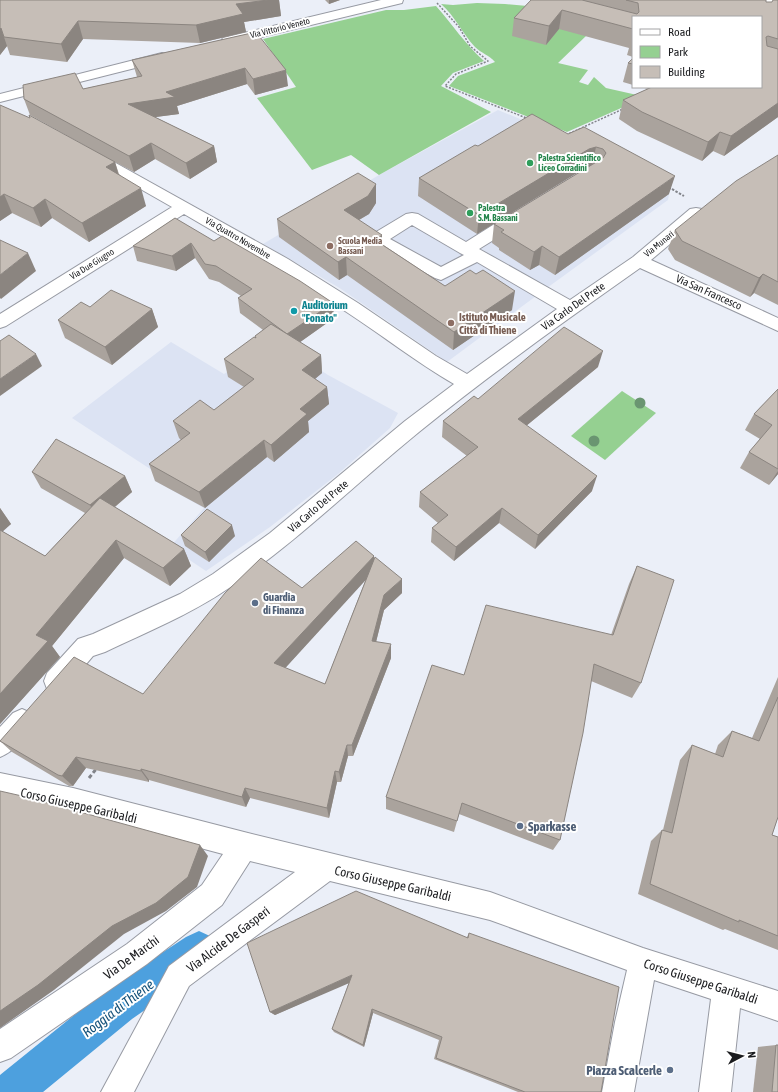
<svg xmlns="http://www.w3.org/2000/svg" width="778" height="1092" font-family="'Asap Condensed',sans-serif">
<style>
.built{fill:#dce3f3}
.green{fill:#95d091}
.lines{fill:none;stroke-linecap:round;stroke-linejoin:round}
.canal{fill:#4da0de;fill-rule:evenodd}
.minor-casing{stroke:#979aa3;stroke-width:2}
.major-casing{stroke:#979aa3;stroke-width:2}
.path-far2{stroke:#82848a;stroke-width:1.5;stroke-dasharray:2 1.5;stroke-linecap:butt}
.path-far1{stroke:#82848a;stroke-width:2;stroke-dasharray:2.5 1.5;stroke-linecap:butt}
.path{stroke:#82848a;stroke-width:3;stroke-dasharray:4 2.5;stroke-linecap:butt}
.minor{fill:#fff;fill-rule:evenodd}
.major{fill:#fff;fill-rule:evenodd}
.tree{fill:#6a9571}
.wall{fill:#aaa39d;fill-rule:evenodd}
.shaded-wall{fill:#8b8580}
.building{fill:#c6beb7;stroke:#8b8580}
.leisure-dot{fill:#2e9e5b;stroke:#fff;stroke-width:1.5}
.education-dot{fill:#8d6e63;stroke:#fff;stroke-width:1.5}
.culture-dot{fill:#0f9aa8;stroke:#fff;stroke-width:1.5}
.service-dot{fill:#5c6f8a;stroke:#fff;stroke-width:1.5}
.labels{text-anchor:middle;stroke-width:4;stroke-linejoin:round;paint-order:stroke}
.far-street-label{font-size:9px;fill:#1b1c1f;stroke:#fff}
.far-leisure-label{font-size:9px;font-weight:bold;fill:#27864d;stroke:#fff;text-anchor:start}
.far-education-label{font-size:9px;font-weight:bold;fill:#785e54;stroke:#fff;text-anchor:start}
.street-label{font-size:11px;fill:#1b1c1f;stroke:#fff}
.culture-label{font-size:11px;font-weight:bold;fill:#0d838f;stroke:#fff;text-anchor:start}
.education-label{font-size:11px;font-weight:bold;fill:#785e54;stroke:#fff;text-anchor:start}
.service-label{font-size:11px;font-weight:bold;fill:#4e5e75;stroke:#fff;text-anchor:start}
.near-street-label{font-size:13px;fill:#1b1c1f;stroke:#fff}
.near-service-label{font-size:13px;font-weight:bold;fill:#4e5e75;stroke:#fff;text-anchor:start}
.near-water-label{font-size:14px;font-style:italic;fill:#13517a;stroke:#fff}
</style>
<rect width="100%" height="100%" fill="#ebeff8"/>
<g class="built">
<path d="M498,110L559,135L669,194L668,200L551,285L447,362L338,287L263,244L379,175Z"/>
<path d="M274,340L328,375L398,413L390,428L338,474L270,527L206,571L170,547L204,508L155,481L161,476L72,418L171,342L224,374Z"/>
</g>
<g class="green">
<path d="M477,3L505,4L539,7L586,36L558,63L588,70L579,82L588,85L594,77L606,88L646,97L567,132L449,86L458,76L495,62C489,55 481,53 475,47C462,33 455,16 441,4L453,5Z"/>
<path d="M436,6C452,24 465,44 484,61L453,73L441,86L491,112L379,175L351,155L312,170L257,98L296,87L263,39L386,10H404Z"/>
<path d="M622,391L656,413L605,460L571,436Z"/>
</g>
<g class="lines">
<path class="canal" d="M199,931L212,937L218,950L212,963L132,1019L43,1092H0V1075L104,991L186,937Z"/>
<g class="minor-casing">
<g id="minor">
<path d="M765,0H777L764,20H761V17H752Z"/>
<path d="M91,150L96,152L288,259L358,303L436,356L467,374L557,309L477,262L441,280L435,278L371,243L369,239L371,235L406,214L412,213L418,214L466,242L512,213L518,212L524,213L526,217L524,221L479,249L570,300L633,257L690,209L696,208L702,209L704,213L702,217L651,260L778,318V331L640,268C565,321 490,374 419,432C355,484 297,542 229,588C191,614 147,632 105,652L93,656L65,689L56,692L47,689L44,681L47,673L78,639L93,634L180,594L213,574L270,533L405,421L454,384C416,362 382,335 345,311C293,276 238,246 184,214L6,326L0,328V314L172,207L86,158L83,155L86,152ZM412,225L460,253L464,255L441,267L390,239Z"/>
<path d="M22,709L31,713L34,721C28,735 15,751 0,757V727L13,713Z"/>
<path d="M0,773L73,788L244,832L490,892L643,948L778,991V1021L740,1008L731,1092H699L711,999L654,980L634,1092H602L615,1022L627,970L490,920L330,881L189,986L134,1092H101L169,966L295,872L250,861L222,905L147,964L11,1058L0,1062V1029L127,944L202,885L223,854L73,814L0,799Z"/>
</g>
</g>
<g class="major-casing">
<g id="major">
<path d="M381,0H403L402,3L228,45L223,44L221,41L223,38Z"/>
<path d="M162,53L167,54L169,57L167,60L0,102V94Z"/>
</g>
</g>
<g class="path-far2">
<path d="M437,3L459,27L470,46L488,61L456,74L445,86L529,119"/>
<path d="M566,135L623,109"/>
<path d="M669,188L674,190"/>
</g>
<path class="path-far1" d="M672,189L684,196"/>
<path class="path" d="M89,778L97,768"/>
<use href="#minor" class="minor"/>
<use href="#major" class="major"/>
</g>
<g class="tree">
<circle cx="640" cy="403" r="5.5"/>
<circle cx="594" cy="441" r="5.5"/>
</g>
<g class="wall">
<path d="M0,0H279L281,16L244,22L246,32L200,43L83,39L67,62L10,55L7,46L0,55Z"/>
<path d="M325,0H340L329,4Z"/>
<path d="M531,0H766V2H772L778,0V117L724,156L713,151L702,161L637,131L619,119L623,100L648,89L641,87H761L633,17V57L627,55L629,48L559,29L546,45L512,36L514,18Z"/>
<path d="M256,32L288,86L255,95L247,84L177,106L179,114L155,117L214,146L217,162L190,179L155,159L134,172L115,162L119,174L146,206L89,242L52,218L41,227L12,213L0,221V105L91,149L30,115L24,99L83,89L137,77L132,60Z"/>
<path d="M633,58V85L623,82L628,63Z"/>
<path d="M584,127L669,194L555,275L539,265L530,270L499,250V248L492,243L494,224L588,167L585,168L477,234L418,196L419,178L478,146L568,134Z"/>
<path d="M778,155V305L754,293L750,297L675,260L668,249L675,230Z"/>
<path d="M376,203L369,214L359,220L382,244L445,286L512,310L453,350L347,275L339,280L279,237L277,219Z"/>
<path d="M175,218L334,318L300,342L321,355L322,373L315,379L327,387L329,404L308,421L309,432L274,462L267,457L205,508L155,481L149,464L181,440L179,438L173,421L214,410L244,387L228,377L224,359L255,337V336L263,330L240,313L238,298L241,296L219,282L209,279L195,258L176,271L137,261L133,246Z"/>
<path d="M152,309L158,327L112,365L65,338L58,320Z"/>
<path d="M598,367L526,426L592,491L535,549L499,523L454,561L431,542L432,528L438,523L419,507L420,492L467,456L442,437L443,421Z"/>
<path d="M778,389V474L769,485L740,468L749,452L760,439L745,430L754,414Z"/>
<path d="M32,472L125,476L132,492L115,507L184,549L191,566L170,586L124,558L52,646L60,657L0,724V508L11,524L2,531L45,556L85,513L41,488Z"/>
<path d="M181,535L235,536L209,562L185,546Z"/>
<path d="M374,560L402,593L384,610L376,642L391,658L353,756H348L341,782H337L329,818L250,798L246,807L149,780V782L86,768L73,786H69L12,752L0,741L143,694L302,588ZM366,579L325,684L285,668Z"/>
<path d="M637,566L641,683L632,698L591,681L560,840L553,850L459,814L454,832L386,809V797L464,675L611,635L629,584Z"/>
<path d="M778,677V817L772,835L778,837V950L725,929L723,930L638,894L651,841L662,830H663L680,760L692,745L715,754L718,745L732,731L752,738Z"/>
<path d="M469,933L601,1092H518L434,1059L439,1040L373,1013L364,1047L334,1032L332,1029L349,982L275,1015L270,1012L467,937Z"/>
<path d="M776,1045L778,1092H753L758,1047Z"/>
</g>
<g class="shaded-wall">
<path d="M268,0H279L281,16L244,22L246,32L200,43L196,25L236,4Z"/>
<path d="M329,0H340L329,4Z"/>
<path d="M562,10L559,29L546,45L549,26Z"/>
<path d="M78,21L83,39L67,62L61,44Z"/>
<path d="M1,28L7,46L0,55V29Z"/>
<path d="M245,68L247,84L177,106L179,114L133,120L128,104L166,92Z"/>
<path d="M286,70L288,86L255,95L253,79Z"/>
<path d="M778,103V117L724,156L731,136Z"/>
<path d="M720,132L713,151L702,161L708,142Z"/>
<path d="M151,143L155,159L134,172L129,156Z"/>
<path d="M214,146L217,162L190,179L186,163Z"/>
<path d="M596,147L592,166L585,168L477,234L479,215L589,149Z"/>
<path d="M115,162L120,180L106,167Z"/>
<path d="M675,176L669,194L555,275L559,257Z"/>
<path d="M376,184V203L369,214L345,228L344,210Z"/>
<path d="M141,188L146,206L89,242L82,223Z"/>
<path d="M4,194L12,213L0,221V197Z"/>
<path d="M45,199L52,218L41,227L33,208Z"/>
<path d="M382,235V254L375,240Z"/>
<path d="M191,243L195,258L176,271L172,256Z"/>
<path d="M542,246L539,265L530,270L534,252Z"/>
<path d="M28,253L36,271L1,299L0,298V275Z"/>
<path d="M346,257L347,275L339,280L338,262Z"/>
<path d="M763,274L754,293L750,297L759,278Z"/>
<path d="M515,291L512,310L453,350L454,332Z"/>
<path d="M333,303L334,318L289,350L287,334Z"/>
<path d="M152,309L158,327L112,365L105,347Z"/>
<path d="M603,351L598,367L515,435L518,419Z"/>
<path d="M36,354L42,366L0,396V379Z"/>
<path d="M321,355L322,373L304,388L302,370Z"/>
<path d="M327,387L329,404L308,421L309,432L274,462L271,445L300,409Z"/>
<path d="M264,440L267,457L205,508L199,492Z"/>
<path d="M778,471V474L769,485Z"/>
<path d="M125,476L132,492L98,521L90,505Z"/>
<path d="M597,476L592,491L535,549L538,535Z"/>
<path d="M0,508L11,524L0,534Z"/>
<path d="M502,508L499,523L454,561L456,547Z"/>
<path d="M232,525L235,536L209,562L205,552Z"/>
<path d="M116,540L124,558L52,646L60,657L0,724V694L36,635Z"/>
<path d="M184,549L191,566L170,586L163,568Z"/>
<path d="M374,556V571L278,676L274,663Z"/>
<path d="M402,579V593L384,610L373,654L372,641L384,595Z"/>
<path d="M391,644V658L353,756L352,745Z"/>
<path d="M347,745L348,756L341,782L339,772Z"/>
<path d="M76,757L86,768L73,786L62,776Z"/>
<path d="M141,769L149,780V782L141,771Z"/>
<path d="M335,771L337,782L329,818L327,808Z"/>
<path d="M245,788L250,798L246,807L242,797Z"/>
<path d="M200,845L208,856L197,887L166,911L124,934L54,990L0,1028V1011Z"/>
<path d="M352,975L354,981L275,1015L270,1012Z"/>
<path d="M372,1009L373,1013L364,1047L363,1045Z"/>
</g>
<g class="building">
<path d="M0,0H268L236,4L243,14L196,25L78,21L61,44L4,37L1,28L0,29Z"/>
<path d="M531,0H582L637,14L639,12L638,3L626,0H766V2H772L773,0H778V39L768,36L766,37L767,46L778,49V103L731,136L720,132L708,142L642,112L623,100L652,87H761V17H633V29L562,10L549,26L514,18Z"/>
<path d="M256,32L286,70L253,79L245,68L166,92L175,97L128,104L214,146L186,163L151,143L129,156L24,99L23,85L75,73L83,89L142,76L132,60Z"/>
<path d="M633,58V64L628,63Z"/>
<path d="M0,105L30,118L29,115L115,162L106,167L141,188L82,223L45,199L33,208L4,194L0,197Z"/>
<path d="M532,114L568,134L584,127L675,176L559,257L542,246L534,252L501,232L504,230L494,224L603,158L606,153L603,149L596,147L589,149L479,215L419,178L475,145L478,146Z"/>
<path d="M778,155V282L763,274L759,278L682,241L675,230L736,181Z"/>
<path d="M358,173L376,184L368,196L344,210L382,235L375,240L445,286L470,270L476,274L483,270L515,291L454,332L346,257L338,262L277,219Z"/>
<path d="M175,218L214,241L222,236L300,281L333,303L287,334L238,298L252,289L216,266L205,264L191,243L172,256L133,246Z"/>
<path d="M0,240L28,253L0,275Z"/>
<path d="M111,290L152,309L105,347L58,320L81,302L90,307Z"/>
<path d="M271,324L321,355L302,370L327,387L300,409L307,414L271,445L264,440L199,492L149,464L190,433L173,421L200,400L214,410L254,379L224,359L254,337L256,338L255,336Z"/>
<path d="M564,327L603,351L518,419L597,476L538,535L502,508L456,547L432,528L448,515L420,492L478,447L443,421L474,396L478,399Z"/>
<path d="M9,335L36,354L0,379V341Z"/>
<path d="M778,389V469L749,452L772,425L754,414Z"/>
<path d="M56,439L125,476L90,505L32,472Z"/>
<path d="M100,498L184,549L163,568L116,540L36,635L48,641L0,694V530L45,556Z"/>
<path d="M207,509L232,525L205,552L181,535Z"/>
<path d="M356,541L374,556L274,663L325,684L375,557L402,579L384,595L372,641L391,644L352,745H347L339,772L335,771L327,808L245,788L242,797L141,769V771L76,757L62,776L58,775L0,741L74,657L143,694L225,593L261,558L302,588Z"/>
<path d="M637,566L674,580L641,683L594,664L583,733L560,840L462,803L457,821L386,797L432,665L464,675L486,605L613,635Z"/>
<path d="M778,697V817L772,835L778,837V936L739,920V922L650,884L662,830L672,833L692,745L723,757L732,731L759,741Z"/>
<path d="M0,791L22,796L200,845L188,877L156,903L112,926L38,985L0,1011Z"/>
<path d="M356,891L468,938L469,933L619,987L601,1092H525L436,1058L442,1037L372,1009L363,1045L332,1029L352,975L270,1012L247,943Z"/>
<path d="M776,1045H778V1092H772Z"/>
</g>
<g class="leisure-dot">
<circle cx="530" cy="163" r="4"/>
<circle cx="470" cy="213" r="4"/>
</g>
<g class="education-dot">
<circle cx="330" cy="246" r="4"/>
<circle cx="451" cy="323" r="4"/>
</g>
<circle class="culture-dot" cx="294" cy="311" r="4"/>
<g class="service-dot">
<circle cx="255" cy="603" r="4"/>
<circle cx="520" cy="826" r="4"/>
<circle cx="670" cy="1070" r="4"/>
</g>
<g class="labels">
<g class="far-street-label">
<text transform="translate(280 28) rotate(-14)" y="3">Via Vittorio Veneto</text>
<text transform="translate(238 238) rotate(30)" y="3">Via Quattro Novembre</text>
<text transform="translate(659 244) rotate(-39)" y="3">Via Munari</text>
<text transform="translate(92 264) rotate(-32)" y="3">Via Due Giugno</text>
</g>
<g class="far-leisure-label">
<text x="538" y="161">Palestra Scientifico<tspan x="538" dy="10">Liceo Corradini</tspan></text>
<text x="478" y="211">Palestra<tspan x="478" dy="10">S.M. Bassani</tspan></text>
</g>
<g class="far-education-label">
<text x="338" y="244">Scuola Media<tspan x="338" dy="10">Bassani</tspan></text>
</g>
<g class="street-label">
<text transform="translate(709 292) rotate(24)" y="4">Via San Francesco</text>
<text transform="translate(573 306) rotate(-35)" y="4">Via Carlo Del Prete</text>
<text transform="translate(318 506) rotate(-40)" y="4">Via Carlo Del Prete</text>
</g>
<g class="culture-label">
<text x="302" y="309">Auditorium<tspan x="302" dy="13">"Fonato"</tspan></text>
</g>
<g class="education-label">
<text x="459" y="321">Istituto Musicale<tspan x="459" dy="13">Città di Thiene</tspan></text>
</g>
<g class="service-label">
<text x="263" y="601">Guardia<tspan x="263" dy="13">di Finanza</tspan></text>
</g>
<g class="near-street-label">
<text transform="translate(79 805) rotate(13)" y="5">Corso Giuseppe Garibaldi</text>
<text transform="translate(393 883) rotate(13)" y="5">Corso Giuseppe Garibaldi</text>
<text transform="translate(228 939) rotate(-37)" y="5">Via Alcide De Gasperi</text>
<text transform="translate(131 957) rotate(-36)" y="5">Via De Marchi</text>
<text transform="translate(701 981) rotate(18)" y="5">Corso Giuseppe Garibaldi</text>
</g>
<g class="near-service-label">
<text x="528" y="831">Sparkasse</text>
<text x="662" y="1075" text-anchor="end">Piazza Scalcerle</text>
</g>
<g class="near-water-label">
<text transform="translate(118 1008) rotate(-37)" y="5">Roggia di Thiene</text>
</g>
</g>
<rect x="632" y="16" width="130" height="72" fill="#ffffff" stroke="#a4a4a5"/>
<rect x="640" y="29" width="20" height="6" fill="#ffffff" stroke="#a4a4a5"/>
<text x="668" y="36" font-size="12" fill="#1b1c1f">Road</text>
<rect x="640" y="46" width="20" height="12" fill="#95d091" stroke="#a4a4a5"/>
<text x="668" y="56" font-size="12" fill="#1b1c1f">Park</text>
<rect x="640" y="66" width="20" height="12" fill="#c6beb7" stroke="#a4a4a5"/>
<text x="668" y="76" font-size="12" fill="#1b1c1f">Building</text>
<g transform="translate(742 1056) rotate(83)" stroke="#ffffff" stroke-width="3" paint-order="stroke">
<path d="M0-3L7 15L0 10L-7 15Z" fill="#1b1c1f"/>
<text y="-6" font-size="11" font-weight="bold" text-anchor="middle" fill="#1b1c1f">N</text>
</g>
</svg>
